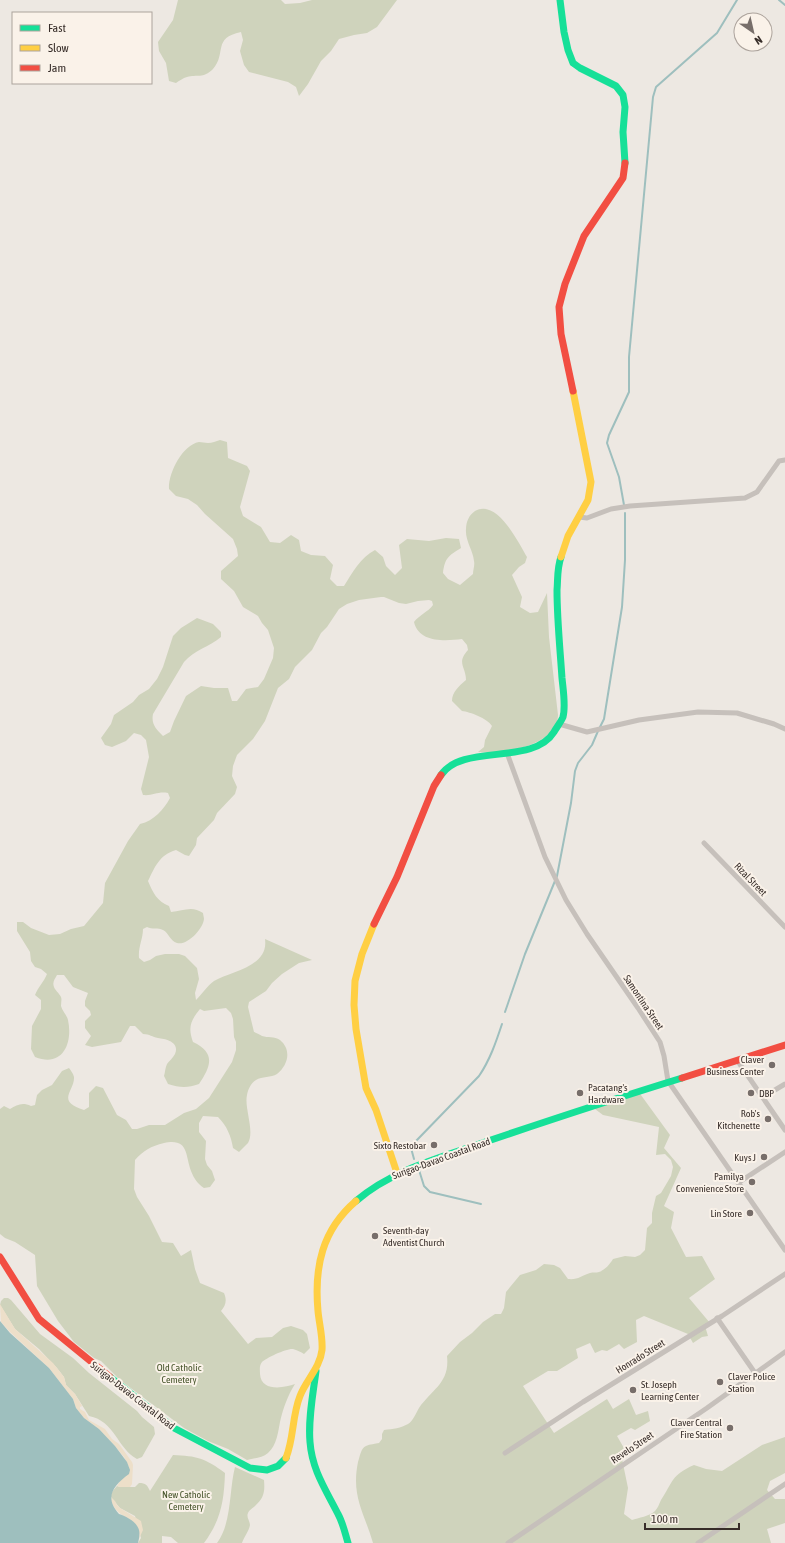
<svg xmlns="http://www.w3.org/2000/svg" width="785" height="1543" font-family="'Asap Condensed',sans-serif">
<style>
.green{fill:#cfd3bc}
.sand{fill:#eddfc9}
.water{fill:#9ebfbe}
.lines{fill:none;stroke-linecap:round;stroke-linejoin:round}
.stream{stroke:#9ebfbe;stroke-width:2}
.street{stroke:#c6c0bb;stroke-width:5}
.fast{stroke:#16e098;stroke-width:7}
.slow{stroke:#ffcf43;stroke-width:7}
.jam{stroke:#f24e42;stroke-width:7}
.poi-dot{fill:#776e6a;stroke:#faf2e9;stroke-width:1.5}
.labels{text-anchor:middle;stroke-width:4;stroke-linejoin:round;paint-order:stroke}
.street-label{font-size:10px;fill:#372d29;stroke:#faf2e9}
.poi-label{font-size:10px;fill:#372d29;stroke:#faf2e9;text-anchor:end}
.park-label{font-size:10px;fill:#48562d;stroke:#faf2e9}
</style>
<rect width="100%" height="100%" fill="#ede8e2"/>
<g class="green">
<path d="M178,0H281L285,4L300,3L312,0H397L377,27L367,33L354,35L339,39L331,51L321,61L308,84L299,96L296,87L288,82L249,72L244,65L240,51L243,40L241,32C212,38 227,53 213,69C203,79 197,74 187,77C183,78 179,81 176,83L169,81L166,63L159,51L158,42L173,20Z"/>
<path d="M220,440L227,442L228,458L247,466L250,471L240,507L243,516L261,527L270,542L280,543L291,535L299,540L301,551L311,555L325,556L333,565L330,579L337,586H344C353,572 360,558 375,550L383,557L386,566L395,575L402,568L399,545L407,539L429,541L446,538L459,539L461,548C448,556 445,558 443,573L448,579L460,585L473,574C473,570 475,565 474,561C473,550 465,541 466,529C466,522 469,515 475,511C497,498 518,542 527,557L525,563L519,567L512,575L522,597L520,607L530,613L538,612L547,593L549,637L558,715C558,718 557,722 556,724C545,748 501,754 478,752L484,747L485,740L492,726C487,718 470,712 462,711L452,701C452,692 459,686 466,680C466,667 456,663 468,650L467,645L462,639C445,641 419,643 414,622C419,615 428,612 433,605L432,601L429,600L418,601L406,604L399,603L384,597H381L359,600L347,604L339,609L327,627L321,633L312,650L295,667L289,679L278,688L265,721L253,739L237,755L233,766L232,776L237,787L235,794L217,813L214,820L197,838L196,845L189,856L185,855L176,850C159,855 155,867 148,881C153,893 157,901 169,906L171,912C183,911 192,905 203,913C203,914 204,918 204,919C203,929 187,946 177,943C170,941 169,933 163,930C158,927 152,930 147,927L143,929C143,939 138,947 139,958L144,962L150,960L156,956L165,954H179L185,956L197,968L199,979L195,993L196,1000C202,994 207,986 214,981C231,971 269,967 265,939L312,960L299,963L282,974L272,983L266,991L249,1002L248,1007L254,1032C257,1033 260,1035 262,1036C268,1038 274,1036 280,1040C292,1050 288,1065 277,1074C271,1078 262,1076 256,1080C251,1083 248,1089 247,1095C244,1108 255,1131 248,1143C245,1146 242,1149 239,1152L233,1148C231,1136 227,1126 218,1117L203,1116L199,1123V1132L206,1141L205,1159L207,1165L212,1171L215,1180L210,1187L204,1188C198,1184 194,1179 191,1171C185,1155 189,1138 164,1143C151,1146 143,1151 135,1160L134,1189L137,1197L149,1216L162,1242L173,1243L181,1256L191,1250L195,1269L200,1283L224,1293C227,1300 226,1305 221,1311L248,1344L256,1338L272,1337L283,1328L291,1326L303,1330L307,1334L310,1348L304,1354C301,1352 297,1350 293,1349C287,1348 266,1358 262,1362C259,1366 260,1370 260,1374C261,1392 284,1388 295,1384C288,1395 283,1408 280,1422C278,1432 277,1445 268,1453C262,1458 254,1458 247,1460L228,1449L208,1441L184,1428L120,1380L101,1361L94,1358L74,1342L58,1321L37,1286L35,1255L15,1242L5,1238L0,1234V1109L4,1106L10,1109C17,1105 22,1102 31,1106L35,1105L37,1095L42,1090L52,1085L62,1071L69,1068C71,1071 73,1073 74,1077C75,1091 55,1101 84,1110L89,1107V1093L96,1086L103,1088L117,1115L126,1120L132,1129H137L149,1125H165L184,1113L196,1109L209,1098L232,1062L236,1050V1042L234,1037L233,1019L231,1013L226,1008L204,1011L200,1009C190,1021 188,1028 193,1042C216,1053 211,1066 199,1084C188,1088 180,1088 168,1084L164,1076C165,1073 165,1068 167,1064C169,1061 173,1058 175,1054C180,1042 166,1039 158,1038C152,1037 150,1034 143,1034L135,1026H130L121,1042L92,1047L85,1045L91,1036L85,1028V1021L91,1015L90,1011L85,1006V1001L88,993L73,987L64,975H57C55,979 52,982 54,987C55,990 59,993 61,997C62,999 61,1003 61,1006C62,1011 67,1015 68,1020C73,1043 63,1068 35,1057L31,1049L32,1026L41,1009V1000L35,995C38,987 44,982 47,974L41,969L35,967L31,961L30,952L17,931V922H23L31,928L49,935L60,934L71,929L84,926L103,903L105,883L128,841L140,824C154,821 164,809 170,798L168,793C158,791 153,796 143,795L141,789L149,757L146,740L141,735L134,733L126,741L112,747L105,745L101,738L111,724L114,715L133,702L139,695L149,689L157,679L163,667L173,636L181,628L197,618L213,624L221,632V637C209,647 194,650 184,662L153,714C151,724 156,729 163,736L170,732L174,721L186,696L201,686L214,688H228L232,701H237L246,689L258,687L264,679L273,658L274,648L268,630L262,623L258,616L243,607L234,591L221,579V571L238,556L237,549L233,539L205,514L197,505L188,499L176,496L169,489C168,474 182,445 199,442C202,442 205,443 208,443C212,443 216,441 220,440Z"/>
<path d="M638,1091L670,1135L664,1148L681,1168L664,1206L674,1212L671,1228L686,1257L702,1256L715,1279L689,1298L710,1323L705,1326L708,1336L702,1337L693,1343L688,1334L644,1316L636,1320L637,1342L624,1349L619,1344L607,1351L602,1350L595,1353L590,1343L576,1349L578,1358L557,1371H548L523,1386L554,1433L607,1399L613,1409L629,1399L636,1415L648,1411L650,1421L635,1430L631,1428L617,1436L628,1455L622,1459L628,1488L624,1514L632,1520C638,1518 650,1516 655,1511C658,1508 659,1504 661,1500C673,1482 671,1475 694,1465L706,1469L722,1471L762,1445L785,1437V1473L770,1481L767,1490L775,1499H785V1523L767,1529L771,1543H373C364,1512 351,1496 358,1462C360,1456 361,1448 366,1446C370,1444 375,1444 379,1443L382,1439V1434L384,1430C393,1429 401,1428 408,1424C413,1421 416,1413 419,1408C432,1389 450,1383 447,1356L460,1342L472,1333L483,1322L495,1314H501L504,1308L506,1292L520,1275L536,1270L544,1264L554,1265L560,1268L568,1279C578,1280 581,1276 590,1273C593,1272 596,1273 599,1272C605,1270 610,1264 613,1259L625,1256L635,1257L640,1255L645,1250L647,1228L652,1223V1213L656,1196L661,1193L671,1176L673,1167L671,1160L665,1154L656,1155L659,1127L603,1115L591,1106Z"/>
<path d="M4,1298H8L11,1300L40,1334L73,1358L89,1373L137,1411L142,1417L154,1427L155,1434L142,1457L137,1459C117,1448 115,1421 89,1416L75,1394L66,1385L64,1377L57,1368L39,1349L15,1329L0,1305L1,1301Z"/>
<path d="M173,1455C197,1456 205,1458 225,1473C224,1501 221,1520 204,1543H178L171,1537L162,1536V1543H138L141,1538L135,1516L120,1508L110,1496L111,1493L117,1486L120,1487H135L139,1483C146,1483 147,1485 150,1491Z"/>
<path d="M235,1467L264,1480C265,1492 264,1498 255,1506C253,1508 249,1510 248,1513C246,1517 250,1521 250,1525C249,1531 244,1537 242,1543H217C232,1523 229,1490 235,1467Z"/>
</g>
<g class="sand">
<path d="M0,1304L15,1329L53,1363L64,1377L66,1385L75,1394L82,1406L80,1407V1409L85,1412L89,1420L105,1429L112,1439L119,1444L132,1462L133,1465L132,1484L130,1487H120L117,1486L129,1467L124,1457L115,1446L99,1429L84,1418L76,1408L73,1399L49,1368L10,1332L1,1322Z"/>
<path d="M110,1496L115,1501L117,1505L120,1508L141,1521L143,1530L138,1541C139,1538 140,1535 139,1532C137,1516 113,1519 110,1496Z"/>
</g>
<path class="water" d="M0,1321L10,1333L49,1368L73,1399L76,1408L84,1418L99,1429L115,1446L127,1462L130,1470L129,1474C113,1486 104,1497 119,1514C126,1516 137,1522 139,1530C140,1534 139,1539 138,1543H0Z"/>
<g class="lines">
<g class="stream">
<path d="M779,0L785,5"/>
<path d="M624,505L619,477L607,443L609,435L629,392V357L653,97L656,87L717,33L737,0"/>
<path d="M600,727L604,719L622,607L625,560V513"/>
<path d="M505,1012L525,954L557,876L571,803L575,771L578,763L592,745L598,731"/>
<path d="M414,1159L411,1148L416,1141L479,1076C490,1060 496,1042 502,1024"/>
<path d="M419,1170L424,1186L430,1192L481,1204"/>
</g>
<g class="street">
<path d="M579,517L587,518L611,509L630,506L745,498L757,492L779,461L785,460"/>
<path d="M559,724L587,732L639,720L698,712L737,713L774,724L785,729"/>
<path d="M507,753L545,857L566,900L587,934L638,1008L660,1042L664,1056L668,1081L785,1250"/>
<path d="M704,843L785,927"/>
<path d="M737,1060L785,1130"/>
<path d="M763,1097L785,1084"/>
<path d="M738,1183L785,1152"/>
<path d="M717,1318L755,1373"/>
<path d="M505,1453L583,1402L722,1316L785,1274"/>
<path d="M508,1543L707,1408L785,1352"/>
<path d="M698,1543L785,1484"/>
</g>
<g class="fast">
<path d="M560,0L564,32L568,50L573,63L580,68L616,86L623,95L625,107L623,132L625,163"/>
<path d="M441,775C463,743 533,766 554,732C556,728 561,722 563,717C566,706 563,689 562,678C560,648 557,619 557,590C558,578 557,568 561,557"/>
<path d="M356,1201C393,1169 443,1157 488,1141C553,1119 617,1098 682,1078"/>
<path d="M316,1371C313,1394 308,1419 310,1442C312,1470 326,1490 338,1514C343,1523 345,1533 348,1543"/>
<path d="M110,1377L174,1428L250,1468L267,1470L278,1466L286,1458"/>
</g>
<g class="slow">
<path d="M561,557L568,536L588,500L591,482L573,391"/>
<path d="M374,924L362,954L355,981L354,1005L356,1029L366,1088L376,1110L397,1173"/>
<path d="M286,1458C294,1438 292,1416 300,1396C306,1380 320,1368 322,1350C323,1337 319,1323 318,1311C314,1267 322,1230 356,1201"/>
</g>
<g class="jam">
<path d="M573,391L561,334L559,307L565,284L584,236L623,178L625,163"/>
<path d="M374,924L397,877L434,786L441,775"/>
<path d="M682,1078L785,1045"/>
<path d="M0,1257L39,1319L110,1377"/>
</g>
</g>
<g class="poi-dot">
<circle cx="772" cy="1065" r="4"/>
<circle cx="580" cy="1093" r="4"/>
<circle cx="751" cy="1093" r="4"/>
<circle cx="768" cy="1119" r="4"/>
<circle cx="434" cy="1145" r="4"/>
<circle cx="764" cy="1157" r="4"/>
<circle cx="752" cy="1182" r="4"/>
<circle cx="750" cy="1213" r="4"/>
<circle cx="375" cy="1236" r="4"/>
<circle cx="720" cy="1382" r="4"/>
<circle cx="633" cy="1390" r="4"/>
<circle cx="730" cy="1428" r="4"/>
</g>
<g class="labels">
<g class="street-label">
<text transform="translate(751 879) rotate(46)" y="4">Rizal Street</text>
<text transform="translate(644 1002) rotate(56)" y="4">Samontina Street</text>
<text transform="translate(441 1158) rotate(-20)" y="4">Surigao-Davao Coastal Road</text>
<text transform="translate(640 1356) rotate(-32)" y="4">Honrado Street</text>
<text transform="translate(133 1395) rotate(38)" y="4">Surigao-Davao Coastal Road</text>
<text transform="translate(632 1447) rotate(-34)" y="4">Revelo Street</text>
</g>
<g class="poi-label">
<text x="764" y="1063">Claver<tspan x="764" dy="12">Business Center</tspan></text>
<text x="588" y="1091" text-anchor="start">Pacatang's<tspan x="588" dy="12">Hardware</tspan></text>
<text x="759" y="1097" text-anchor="start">DBP</text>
<text x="760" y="1117">Rob's<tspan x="760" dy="12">Kitchenette</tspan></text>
<text x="426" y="1149">Sixto Restobar</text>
<text x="756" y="1161">Kuys J</text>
<text x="744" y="1180">Pamilya<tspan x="744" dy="12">Convenience Store</tspan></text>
<text x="742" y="1217">Lin Store</text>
<text x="383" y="1234" text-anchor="start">Seventh-day<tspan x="383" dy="12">Adventist Church</tspan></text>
<text x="728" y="1380" text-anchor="start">Claver Police<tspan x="728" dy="12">Station</tspan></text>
<text x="641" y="1388" text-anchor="start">St. Joseph<tspan x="641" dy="12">Learning Center</tspan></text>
<text x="722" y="1426">Claver Central<tspan x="722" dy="12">Fire Station</tspan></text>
</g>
<g class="park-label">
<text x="179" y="1371">Old Catholic<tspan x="179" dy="12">Cemetery</tspan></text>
<text x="186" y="1498">New Catholic<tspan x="186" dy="12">Cemetery</tspan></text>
</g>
</g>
<rect x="12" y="12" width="140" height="72" fill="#faf2e9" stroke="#aca39c"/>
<rect x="20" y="25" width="20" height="6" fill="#16e098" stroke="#aca39c"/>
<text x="48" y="32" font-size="12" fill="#372d29">Fast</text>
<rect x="20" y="45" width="20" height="6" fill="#ffcf43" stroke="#aca39c"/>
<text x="48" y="52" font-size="12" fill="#372d29">Slow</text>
<rect x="20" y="65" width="20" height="6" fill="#f24e42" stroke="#aca39c"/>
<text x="48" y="72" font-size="12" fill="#372d29">Jam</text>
<g transform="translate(753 32) rotate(146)"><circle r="19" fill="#faf2e9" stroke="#aca39c"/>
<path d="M0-3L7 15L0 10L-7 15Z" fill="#776e6a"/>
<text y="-6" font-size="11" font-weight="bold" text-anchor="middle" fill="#372d29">N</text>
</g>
<path d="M645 1523v6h94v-6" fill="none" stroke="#372d29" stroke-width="2"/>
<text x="651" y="1523" font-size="12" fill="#372d29" stroke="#faf2e9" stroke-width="3" paint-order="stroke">100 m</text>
</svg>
